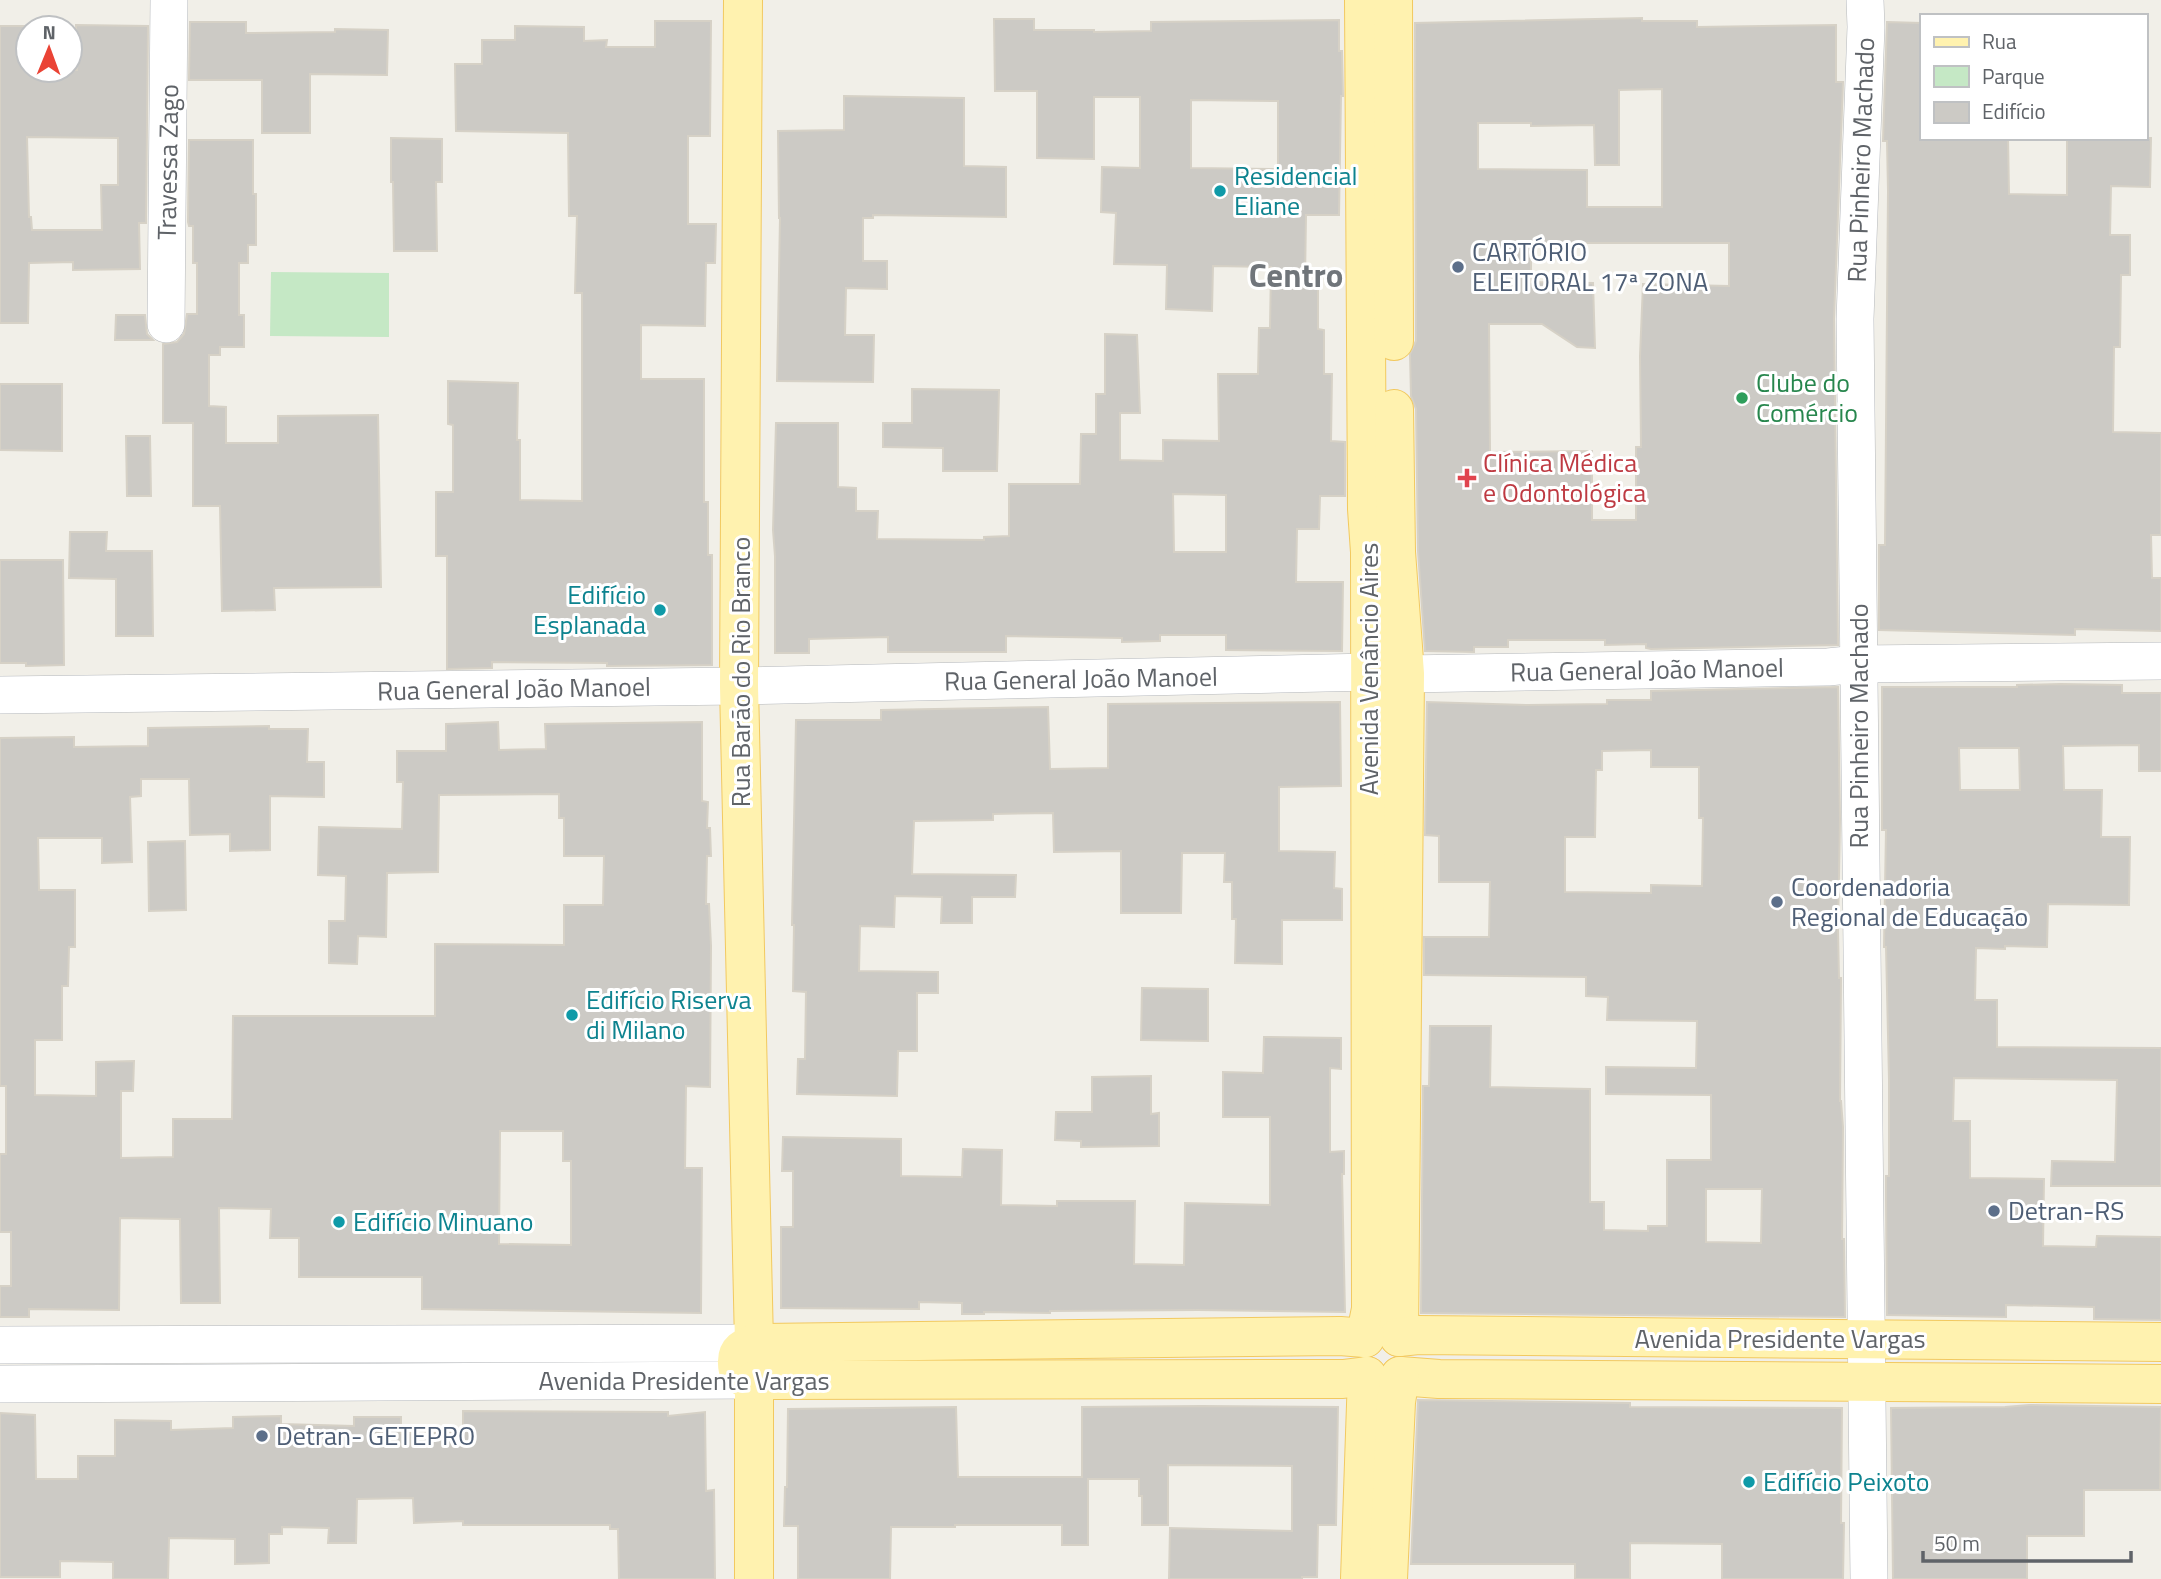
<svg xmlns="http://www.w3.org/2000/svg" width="2161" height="1579" font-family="'Titillium Web',sans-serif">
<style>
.green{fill:#c5e8c5}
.building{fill:#cccac5;stroke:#d6d1c6;stroke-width:2;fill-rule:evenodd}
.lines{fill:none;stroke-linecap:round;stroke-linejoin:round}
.minor-casing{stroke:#b5b8bc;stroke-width:38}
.major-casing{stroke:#f2c960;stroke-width:40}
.minor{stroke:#fff;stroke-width:37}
.major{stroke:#fff2af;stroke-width:38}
.culture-dot{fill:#0f9aa8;stroke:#fff;stroke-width:2.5}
.service-dot{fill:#5c6f8a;stroke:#fff;stroke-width:2.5}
.leisure-dot{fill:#2e9e5b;stroke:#fff;stroke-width:2.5}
.health-dot{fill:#e0444e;stroke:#fff;stroke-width:2.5}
.labels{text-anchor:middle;stroke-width:6;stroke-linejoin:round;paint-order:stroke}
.street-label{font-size:26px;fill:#5f6368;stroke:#fff}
.culture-label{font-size:26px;fill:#0d838f;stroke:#fff;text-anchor:start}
.service-label{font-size:26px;fill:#4e5e75;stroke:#fff;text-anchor:start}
.leisure-label{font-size:26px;fill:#27864d;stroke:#fff;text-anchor:start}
.health-label{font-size:26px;fill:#be3a42;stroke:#fff;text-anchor:start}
.district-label{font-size:33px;font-weight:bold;fill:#70757a;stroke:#fff}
</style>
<rect width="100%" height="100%" fill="#f1efe8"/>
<path class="green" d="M271,272L389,273V337L270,336Z"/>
<g class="building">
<path d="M1642,18V21H1697V27L1836,25V82H1843L1834,319L1838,645L1651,649L1646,648V644L1605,645V640H1508V647H1474V652L1425,651L1418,551L1416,409L1411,396L1410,354L1416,341L1415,23ZM1662,89V207H1587V170L1478,169V123H1531V126L1594,125L1595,165H1619V90ZM1531,243H1729V286L1643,284L1640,356L1641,447H1636V520H1592V451L1490,452L1489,324H1542L1577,347L1595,348L1593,283L1531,282Z"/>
<path d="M994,19H1034V30H1094V32L1151,31V22L1339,20V51H1342L1343,96H1341L1339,215H1306L1305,281H1318V329L1324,330V374H1332L1331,441L1345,442V496H1320L1319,529H1297L1296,582H1343L1342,651L1226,650V635H1160V641L1122,642V638L1006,636V652H888V637L809,639V653H775V556L773,530L776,423H838V487L856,488V511H878L877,539L984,540V537L1009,536V484H1080L1081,434H1096V394H1105V334L1137,335L1140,413H1120V460L1163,461V440L1219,441L1218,374H1258L1259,328H1270L1271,267L1213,266L1212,311L1166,309L1167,265L1114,264L1116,213L1101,212L1102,167L1140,168V97H1094V159L1037,158V91H995ZM1191,100L1278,101V169L1191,168ZM1173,494L1226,495V552H1174Z"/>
<path d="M655,21H711L710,136H688V224H716L715,263H706L705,326L641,325V379H704V502H708V555H712V665L607,666V663L492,662V668L447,669V556H436V492H453V425L448,424V381L518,383L517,440H520V500L582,501V293H575L577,216H569L568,133L456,131L455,64H482V40H515V26L584,27V41L607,40L606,47H655Z"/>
<path d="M190,22H246V33L335,32V29L388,30L387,75L310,74V133H262V80H189Z"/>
<path d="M1887,22L1921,23V138H2008L2009,194L2067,195V138H2151L2150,187L2111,186L2110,235H2130V275H2121L2120,347H2114L2113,432L2161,433V535H2151L2152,578H2161V631L2075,629V635L1879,630V545H1885L1888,191L1887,141H1883Z"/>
<path d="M76,25L148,26L146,223H139L140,269L73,270V262L29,263L28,323H0V26H28V70H77ZM27,137L118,138V185H101L102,230H32L31,217H29Z"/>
<path d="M844,96L964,98V166L1006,167V217L873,215V218H863V261H887V289L846,288L845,335H874L873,382L777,381L780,218H779L778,131L844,130Z"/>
<path d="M391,138L442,139V182H436L437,251H394L393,182H391Z"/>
<path d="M189,140H253V194H256V245H248V263H239V315H244V347H220V355H209V406L226,407V443H278V416L378,415L381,587L274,588L275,610L222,611L220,506H193V423H163V344L177,342L184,334L187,314H197V263H193V226H189L188,222Z"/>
<path d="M116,315H145L147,334L153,340H115Z"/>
<path d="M0,384H62V451L0,450Z"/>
<path d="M912,389L999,390L997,471H943V448L883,447V423H912Z"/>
<path d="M126,436H150L151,496H127Z"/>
<path d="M70,532H107L106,551H152L153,636H116V579L69,578Z"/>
<path d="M0,560H63L64,665L26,666V663H0Z"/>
<path d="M2061,684L2122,685V693H2161V771H2139V745L2063,746L2064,790H2102L2101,837H2130L2129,905L2048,904L2047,947L2005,946V949L1976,948L1975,1000H1997V1047L2161,1048V1186H2051L2052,1161L2115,1162L2117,1080L1954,1078L1953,1121H1970V1178L2044,1179L2043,1246L2096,1247L2097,1236L2161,1237V1320L2094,1319V1307L2006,1305V1317L1887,1315L1886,1198V1176H1889V1079L1886,947H1884L1886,830H1882V687H2017V685ZM1959,748H2019L2020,790H1960Z"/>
<path d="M1838,687L1840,819L1838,931L1839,978H1841L1840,1101H1841L1843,1127L1842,1239H1844L1845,1317L1421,1313L1423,1086H1429L1430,1026H1491L1490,1087L1590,1089V1202H1604V1230L1648,1231V1226H1667V1160H1711V1095L1606,1094V1067L1696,1068L1697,1021L1607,1020L1608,997L1586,996V977L1424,975V937H1489L1490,882H1439V836L1425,835L1427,702L1528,705L1607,704V700H1651V691ZM1651,750V767H1699V818H1703L1702,886L1651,885V893L1565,892V837H1595L1596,770H1602V751ZM1706,1189H1762L1761,1243L1706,1242Z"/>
<path d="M1340,702L1341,786L1279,787V851L1335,852L1334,888L1342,889V920H1282V964L1235,963L1236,919H1232V882H1224L1225,853H1182L1181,913H1121V851L1054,852L1053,813L993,814V820L914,821L912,874L1016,875L1015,897H972V923H941L942,897L895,896L894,927L860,926L859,971L938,972V993H917V1051H898L897,1096L797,1094L798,1059H805L806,992L793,991L794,925H792L796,720H881V710L1048,707L1050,769L1108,768V704Z"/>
<path d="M498,722L499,750L546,749L545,724L702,722V801L708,802L707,828H710L711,856H707L706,904H709L711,946L710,1087L686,1086L685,1168H702L701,1313L422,1309V1277H299V1238H270L271,1209L219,1208L220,1303H181L180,1219L120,1218L119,1310L29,1309V1317H0V1286H11V1232H0V1154H6V1086H0V738L74,737V747L148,746V728L269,726V729H308L307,762H324V797L270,796V850L230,851V834L190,835L189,779H141V796L130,797L132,862L102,863V838H38L39,890H75V947H69L68,986H62V1040H35V1095L96,1096V1062L134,1061L133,1091H121V1158L173,1157V1119H232L233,1016H435V944L564,945V905H603L604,856H564V818H559V794L439,795L438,872L387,873L386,937L358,936L357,964L329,963V921H345L346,876L318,875L319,827L402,829L403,782H397V751H446V724ZM500,1131H563V1161H571V1245L499,1244Z"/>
<path d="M185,841L186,910L149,911L148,842Z"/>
<path d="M1142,988L1208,989V1041L1141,1040Z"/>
<path d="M1264,1037L1341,1038V1069L1330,1068V1152L1344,1151V1174H1342L1345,1312L1198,1310L1050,1311V1313L984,1312V1314H962V1303L919,1302V1309L781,1308V1227H793V1171H782L783,1137L901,1139V1176L962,1177L963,1149L1002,1150L1001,1205L1057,1206V1201H1135L1134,1264L1184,1265L1185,1203L1270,1205V1117H1223V1072L1263,1073Z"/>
<path d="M1151,1076V1114L1159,1113V1146L1081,1147V1141L1055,1140L1056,1112H1092V1077Z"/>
<path d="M1418,1400L1630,1403V1407L1842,1408L1841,1523H1844L1843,1579H1722V1544L1630,1543V1579H1575V1564H1411Z"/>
<path d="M2029,1405L2161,1407L2160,1490H2084V1536H2027V1579H1893L1891,1408L2005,1407Z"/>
<path d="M1201,1406L1338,1407L1336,1525H1318L1317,1577H1302V1579H1169L1170,1528L1292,1531V1466L1168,1465V1525H1142V1496H1139V1479H1088V1545H1062V1525H955V1527H891L890,1579H798V1526H784L785,1487H787L788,1409L956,1407L958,1477H1082V1407Z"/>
<path d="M463,1411L668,1412V1416L705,1412L706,1491L714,1490L715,1579H619L618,1529H610V1525H463V1521L414,1523L413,1498L357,1499L356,1543H328L329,1528L282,1527V1534H269V1563L235,1564V1539L169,1538L168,1579H113V1562L60,1561V1577H0V1413L35,1415L36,1479H78V1456H115V1420L171,1421V1430L233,1428V1417L281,1416V1424L354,1426V1417H401V1433L463,1432Z"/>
</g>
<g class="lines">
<g class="minor-casing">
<g id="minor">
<path d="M1865,0L1866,27L1855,319L1869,1579"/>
<path d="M166,324L169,0"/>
<path d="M0,695L739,686L1370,672L1405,674L1828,667L1858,664L2161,661"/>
<path d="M0,1345L754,1343"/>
<path d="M0,1384L754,1380"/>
</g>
</g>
<g class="major-casing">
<g id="major">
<path d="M743,0L739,686L754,1343"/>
<path d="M1364,0L1367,509L1370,552L1371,1309L1365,1338"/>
<path d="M1393,0L1394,341"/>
<path d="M1394,409L1396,552L1405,674L1399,1337"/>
<path d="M1399,1337L1418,1335L2161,1342"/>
<path d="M754,1343C803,1364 735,1402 737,1361C737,1350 745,1347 754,1343L1340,1336L1365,1338"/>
<path d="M1400,1376L1439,1379L2161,1384"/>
<path d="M754,1380L1343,1379L1367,1376"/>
<path d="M754,1579V1380"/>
<path d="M1360,1579L1367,1376"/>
<path d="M1388,1579L1396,1402L1400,1376"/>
</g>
</g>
<use href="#minor" class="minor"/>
<use href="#major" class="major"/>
</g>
<g class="culture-dot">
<circle cx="1220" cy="191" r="7"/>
<circle cx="660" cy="610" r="7"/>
<circle cx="572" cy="1015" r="7"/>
<circle cx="339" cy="1222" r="7"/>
<circle cx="1749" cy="1482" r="7"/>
</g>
<g class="service-dot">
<circle cx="1458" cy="267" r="7"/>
<circle cx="1777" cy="902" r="7"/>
<circle cx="1994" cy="1211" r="7"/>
<circle cx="262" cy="1436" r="7"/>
</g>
<circle class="leisure-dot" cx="1742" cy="398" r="7"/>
<path class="health-dot" d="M1463.5 467.5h7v7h7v7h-7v7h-7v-7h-7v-7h7z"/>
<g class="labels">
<g class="street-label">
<text transform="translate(1861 160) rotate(-88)" y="9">Rua Pinheiro Machado</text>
<text transform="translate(168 162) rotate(-89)" y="9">Travessa Zago</text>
<text transform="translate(1369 669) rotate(-90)" y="9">Avenida Venâncio Aires</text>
<text transform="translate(1647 670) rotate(-1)" y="9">Rua General João Manoel</text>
<text transform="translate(741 672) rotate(-90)" y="9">Rua Barão do Rio Branco</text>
<text transform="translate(1081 679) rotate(-1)" y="9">Rua General João Manoel</text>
<text transform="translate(514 689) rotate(-1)" y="9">Rua General João Manoel</text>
<text transform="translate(1859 726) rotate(-90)" y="9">Rua Pinheiro Machado</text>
<text x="1780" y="1348">Avenida Presidente Vargas</text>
<text x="684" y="1390">Avenida Presidente Vargas</text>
</g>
<g class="culture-label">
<text x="1234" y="185">Residencial<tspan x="1234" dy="30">Eliane</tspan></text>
<text x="646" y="604" text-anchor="end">Edifício<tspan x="646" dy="30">Esplanada</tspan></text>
<text x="586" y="1009">Edifício Riserva<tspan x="586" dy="30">di Milano</tspan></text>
<text x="353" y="1231">Edifício Minuano</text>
<text x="1763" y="1491">Edifício Peixoto</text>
</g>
<g class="service-label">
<text x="1472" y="261">CARTÓRIO<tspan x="1472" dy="30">ELEITORAL 17ª ZONA</tspan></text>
<text x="1791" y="896">Coordenadoria<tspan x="1791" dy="30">Regional de Educação</tspan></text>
<text x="2008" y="1220">Detran-RS</text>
<text x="276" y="1445">Detran- GETEPRO</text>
</g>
<g class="leisure-label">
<text x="1756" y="392">Clube do<tspan x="1756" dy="30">Comércio</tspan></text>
</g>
<g class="health-label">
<text x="1483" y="472">Clínica Médica<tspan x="1483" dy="30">e Odontológica</tspan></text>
</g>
<g class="district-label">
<text x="1296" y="287">Centro</text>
</g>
</g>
<rect x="1920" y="14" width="228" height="126" fill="#ffffff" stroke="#bfc1c3" stroke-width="2"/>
<rect x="1934" y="37" width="35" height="10" fill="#fff2af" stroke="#bfc1c3" stroke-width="2"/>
<text x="1982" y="49" font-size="21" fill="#5f6368">Rua</text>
<rect x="1934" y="66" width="35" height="21" fill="#c5e8c5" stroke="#bfc1c3" stroke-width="2"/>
<text x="1982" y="84" font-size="21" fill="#5f6368">Parque</text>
<rect x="1934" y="102" width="35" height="21" fill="#cccac5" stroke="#bfc1c3" stroke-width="2"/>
<text x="1982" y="119" font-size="21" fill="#5f6368">Edifício</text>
<g transform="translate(49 49) rotate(1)"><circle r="33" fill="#ffffff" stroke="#bfc1c3" stroke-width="2"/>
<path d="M0-5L12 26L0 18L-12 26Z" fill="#ea4335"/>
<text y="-10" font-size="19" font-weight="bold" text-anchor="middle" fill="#5f6368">N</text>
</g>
<path d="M1923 1551v10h208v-10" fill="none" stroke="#5f6368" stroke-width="3.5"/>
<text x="1934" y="1551" font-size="21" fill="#5f6368" stroke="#ffffff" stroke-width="5" paint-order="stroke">50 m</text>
</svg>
